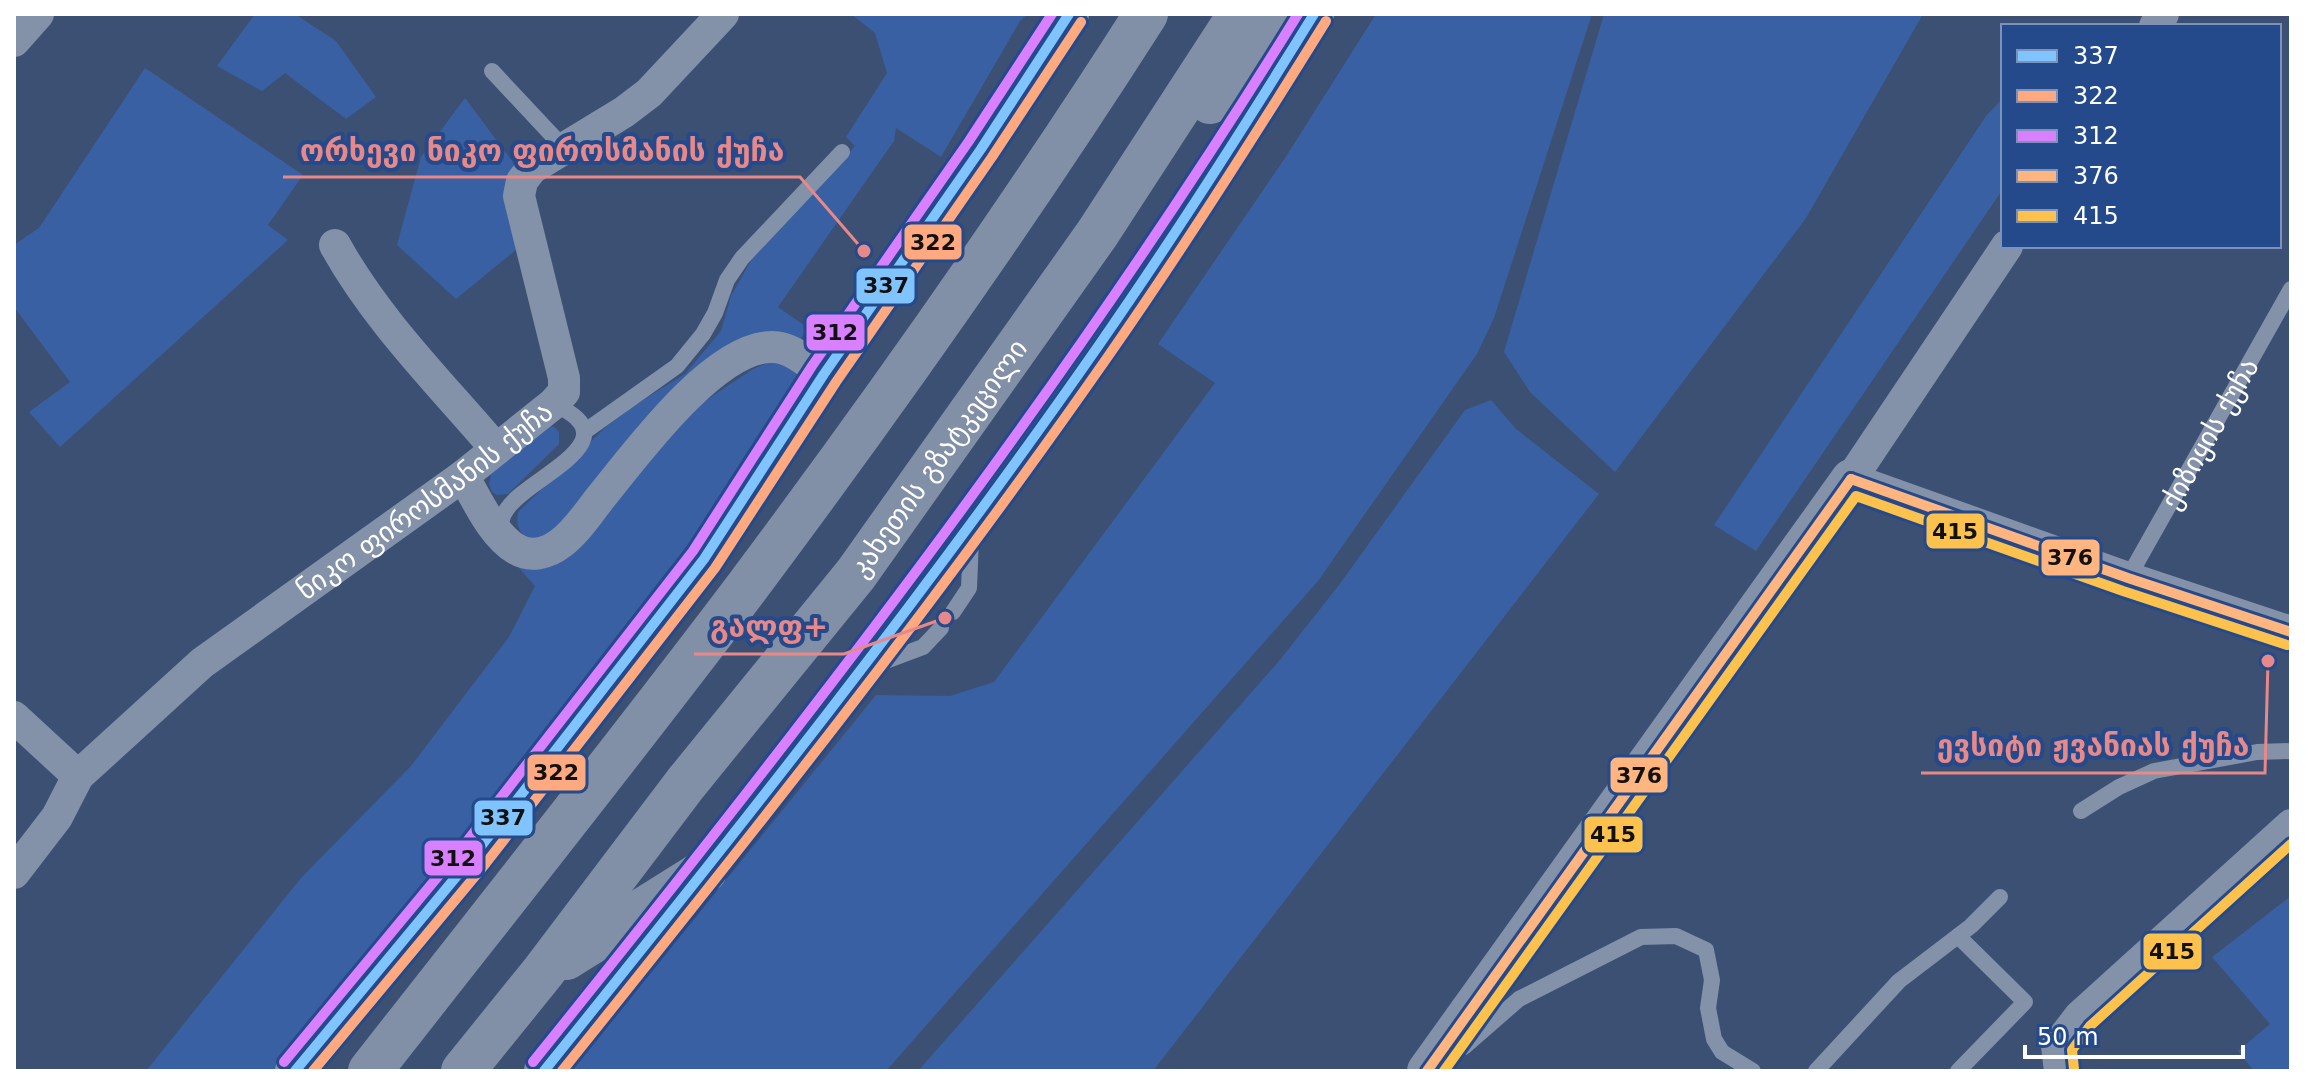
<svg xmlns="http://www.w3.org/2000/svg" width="2305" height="1085" font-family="'DejaVu Sans','Noto Sans Georgian',sans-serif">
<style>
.green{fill:#3960a2}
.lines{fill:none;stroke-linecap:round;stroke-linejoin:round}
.service{stroke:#8391a9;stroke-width:16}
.minor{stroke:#8391a9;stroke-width:32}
.tertiary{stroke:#8391a9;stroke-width:40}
.trunk{stroke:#8290a7;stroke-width:44}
.bus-1-casing{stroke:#244a8c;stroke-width:16}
.bus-2-casing{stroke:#244a8c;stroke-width:16}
.bus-3-casing{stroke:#244a8c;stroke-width:16}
.bus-4-casing{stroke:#244a8c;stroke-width:16}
.bus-5-casing{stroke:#244a8c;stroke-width:16}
.bus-1{stroke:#80c4ff;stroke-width:10}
.bus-2{stroke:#ffa980;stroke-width:10}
.bus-3{stroke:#d880ff;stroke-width:10}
.bus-4{stroke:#ffb580;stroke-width:10}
.bus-5{stroke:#fcc24d;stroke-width:10}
.labels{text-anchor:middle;stroke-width:8;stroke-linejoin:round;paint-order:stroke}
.street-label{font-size:28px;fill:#fff;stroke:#244a8c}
.leader{fill:none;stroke:#e88989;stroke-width:3}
.callout-dot{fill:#e88989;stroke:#244a8c;stroke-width:3}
.callout-label{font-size:30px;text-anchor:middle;font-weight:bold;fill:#e88989;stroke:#244a8c;stroke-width:8;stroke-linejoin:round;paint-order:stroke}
.line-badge{stroke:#244a8c;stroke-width:3}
.pale-badge-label{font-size:22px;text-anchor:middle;font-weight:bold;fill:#111}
</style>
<rect width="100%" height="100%" fill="#3c5074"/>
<g class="green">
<path d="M255,14H295L336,41L376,97L346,119L285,73L262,91L217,66Z"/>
<path d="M851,14H1028L1020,21L941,157L896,128L894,141L778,307L808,328L799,341L743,347L554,537L531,541C519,533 516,526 518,512L607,426L635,405L685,374L721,331L731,296L753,257L855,146L846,137L887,73L875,33Z"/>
<path d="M1376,14H1592L1494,318L1477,354L1318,581L886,1071H571L876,695L950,696L994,682L1215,383L1158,344L1287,155Z"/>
<path d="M1604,14H1923L1806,218L1615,472L1530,392L1504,352Z"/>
<path d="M145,68L303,175L268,225L288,240L60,447L29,412L70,382L14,307V245L39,228Z"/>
<path d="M465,98L515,165L523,244L456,299L397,245L421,157Z"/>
<path d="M2003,98V189L1756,551L1714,525L1986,116Z"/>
<path d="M777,359L814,380L663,589L279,1071H146L301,878L411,766L509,637L535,586L519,568L543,566L693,409L753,369Z"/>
<path d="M1491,400L1516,429L1599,494L1153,1071H918L1279,661L1339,585L1465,410Z"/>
<path d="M546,426L554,427L559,432V444L508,494L497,495L492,492L489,484L491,474Z"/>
<path d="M2291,896V1071H2254L2238,1051L2270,1024L2212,957Z"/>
</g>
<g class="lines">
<g class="service">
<path d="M492,71L564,148"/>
<path d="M584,432L677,366L703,334L715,313L727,280L742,258L842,152"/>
<path d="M501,533C501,523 501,517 507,509C527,477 637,440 553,404"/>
<path id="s1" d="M2128,578L2291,289"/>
<path d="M953,612L969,588L971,539"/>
<path d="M875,665L923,647L941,628"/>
<path d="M2081,811L2119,787L2154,771L2257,752L2291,751"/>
<path d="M1464,1047L1519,999L1641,937L1676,936L1706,950L1712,980L1708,1008L1714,1039L1722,1052L1753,1071"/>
<path d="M1816,1071L1899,981L1971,926L2000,897"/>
<path d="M1958,1071L2025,1002L1958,936"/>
</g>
<g class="minor">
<path d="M2155,26L2163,14"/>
<path d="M14,41L38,14"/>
<path d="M335,245C377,321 440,383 496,449"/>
<path d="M2007,246L1851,479L2128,578L2291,632"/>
<path d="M463,476C477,499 492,535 516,549C531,558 548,553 561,543C577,531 589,512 601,497C636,454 713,348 771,347C791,346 808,363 824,374"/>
<path d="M14,717L78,776"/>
<path id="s2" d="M14,873L57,817L78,776L202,663L463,476L553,404L564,392V378L519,196L522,181L532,168L624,112L649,93L723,14"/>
<path d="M2060,1071L2057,1046L2080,1016L2291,825"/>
</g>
<g class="tertiary">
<path d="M295,1071L475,854L704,559L824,374L981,149L1069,14"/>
<path d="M544,1071C708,868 870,663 1023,452C1126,311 1223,163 1314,14"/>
<path d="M1427,1071L1851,479"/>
</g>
<g class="trunk">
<path d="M1210,102L1286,14"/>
<path d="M566,958L705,871"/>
<path d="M370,1071C496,910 624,750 747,587C886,401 1021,210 1146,14"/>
<path id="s3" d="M463,1071L543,972L686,783L856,574L1097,234L1240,14"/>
</g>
<g class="bus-1-casing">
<g id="bus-1">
<path d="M295,1071L475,854L704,559L824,374L981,149L1069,14"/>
<path d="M544,1071C735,834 925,595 1099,345C1174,237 1245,126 1314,14"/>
</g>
</g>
<g class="bus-2-casing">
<g id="bus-2">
<path d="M313,1071L486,863L715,568L836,382L992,157L1081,22"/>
<path d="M562,1071C750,837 937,602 1109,355C1185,246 1256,134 1326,21"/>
</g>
</g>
<g class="bus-3-casing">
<g id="bus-3">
<path d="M284,1062L464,845L693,551L812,366L969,141L1052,14"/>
<path d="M533,1062C806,723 1069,385 1298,14"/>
</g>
</g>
<g class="bus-4-casing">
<g id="bus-4">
<path d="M1851,479L2128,578L2291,632"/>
<path d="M1427,1071L1851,479"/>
</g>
</g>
<g class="bus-5-casing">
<g id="bus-5">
<path d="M2074,1069L2072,1050L2090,1026L2291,844"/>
<path d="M1444,1071L1856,496L2123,591L2287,645"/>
</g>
</g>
<use href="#bus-1" class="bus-1"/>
<use href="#bus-2" class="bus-2"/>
<use href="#bus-3" class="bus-3"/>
<use href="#bus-4" class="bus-4"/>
<use href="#bus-5" class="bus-5"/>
</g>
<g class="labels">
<g class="street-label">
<text dy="10" stroke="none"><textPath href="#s1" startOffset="166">ქიზიყის ქუჩა</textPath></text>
<text dy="10" stroke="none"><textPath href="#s3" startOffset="776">კახეთის გზატკეცილი</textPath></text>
<text dy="10" stroke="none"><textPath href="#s2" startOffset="560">ნიკო ფიროსმანის ქუჩა</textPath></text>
</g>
</g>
<path class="leader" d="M864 251L800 177H283M945 618L844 654H694M2268 661L2265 773H1921"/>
<g class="callout-dot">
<circle cx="864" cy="251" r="8"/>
<circle cx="945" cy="618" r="8"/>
<circle cx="2268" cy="661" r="8"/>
</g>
<g class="callout-label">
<text x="542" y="161">ორხევი ნიკო ფიროსმანის ქუჩა</text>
<text x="769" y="637">გალფ+</text>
<text x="2093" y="756">ევსიტი ჟვანიას ქუჩა</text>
</g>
<g class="line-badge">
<rect x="903" y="223" width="60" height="38" rx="8" fill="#ffa980"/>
<rect x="855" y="267" width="61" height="38" rx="8" fill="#80c4ff"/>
<rect x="805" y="313" width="61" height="39" rx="8" fill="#d880ff"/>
<rect x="1925" y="512" width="61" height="38" rx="8" fill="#fcc24d"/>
<rect x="2040" y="538" width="61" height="39" rx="8" fill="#ffb580"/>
<rect x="526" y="753" width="61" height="39" rx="8" fill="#ffa980"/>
<rect x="1609" y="756" width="60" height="38" rx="8" fill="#ffb580"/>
<rect x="473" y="799" width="61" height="38" rx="8" fill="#80c4ff"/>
<rect x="1583" y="815" width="61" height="39" rx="8" fill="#fcc24d"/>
<rect x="423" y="839" width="61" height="38" rx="8" fill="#d880ff"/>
<rect x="2142" y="932" width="61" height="39" rx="8" fill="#fcc24d"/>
</g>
<g class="pale-badge-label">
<text x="933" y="250">322</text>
<text x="886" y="293">337</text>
<text x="835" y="340">312</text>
<text x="1955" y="539">415</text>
<text x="2070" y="565">376</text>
<text x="556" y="780">322</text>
<text x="1639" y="783">376</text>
<text x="503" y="825">337</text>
<text x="1613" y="842">415</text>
<text x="453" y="866">312</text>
<text x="2172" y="959">415</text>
</g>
<rect width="2305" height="1085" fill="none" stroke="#ffffff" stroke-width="32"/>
<rect x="2001" y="24" width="280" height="224" fill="#244a8c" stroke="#7c92ba" stroke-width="2"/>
<rect x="2017" y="50" width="40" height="12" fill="#80c4ff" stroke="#7c92ba" stroke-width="2"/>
<text x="2073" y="64" font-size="24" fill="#ffffff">337</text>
<rect x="2017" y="90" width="40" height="12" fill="#ffa980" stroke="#7c92ba" stroke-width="2"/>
<text x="2073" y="104" font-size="24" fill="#ffffff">322</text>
<rect x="2017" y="130" width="40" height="12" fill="#d880ff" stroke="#7c92ba" stroke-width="2"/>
<text x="2073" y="144" font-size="24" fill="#ffffff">312</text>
<rect x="2017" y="170" width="40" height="12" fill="#ffb580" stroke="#7c92ba" stroke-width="2"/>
<text x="2073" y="184" font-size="24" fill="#ffffff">376</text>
<rect x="2017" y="210" width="40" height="12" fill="#fcc24d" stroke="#7c92ba" stroke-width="2"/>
<text x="2073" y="224" font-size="24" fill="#ffffff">415</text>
<path d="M2025 1045v12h218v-12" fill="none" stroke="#ffffff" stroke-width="4"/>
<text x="2037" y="1045" font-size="24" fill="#ffffff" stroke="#244a8c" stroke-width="6" paint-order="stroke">50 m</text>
</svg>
